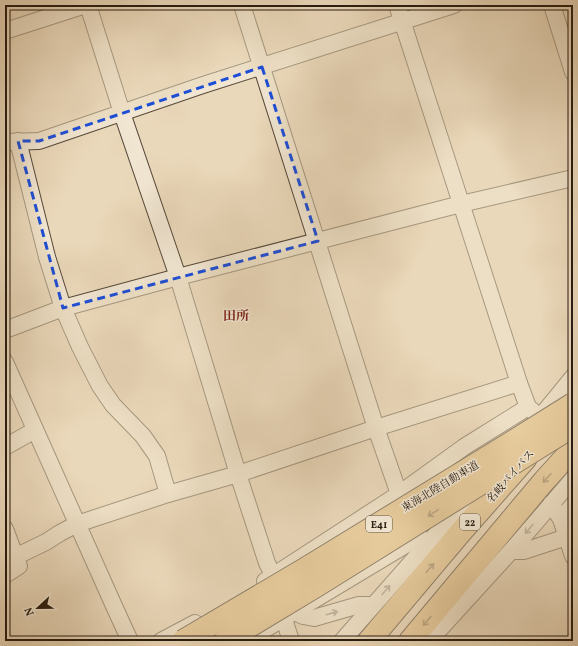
<svg xmlns="http://www.w3.org/2000/svg" width="578" height="646" font-family="Vollkorn,'Noto Serif JP',serif">
<style>
.lines{fill:none;stroke-linecap:round;stroke-linejoin:round}
.minor-casing{stroke:#574a3a;stroke-width:18}
.highway-casing{stroke:#261b10;stroke-width:24}
.minor{stroke:#f1e6d2;stroke-width:16}
.highway{stroke:#e5bc7d;stroke-width:22}
.highway-bridge-casing{stroke:#261b10;stroke-width:24;stroke-linecap:butt}
.highway-bridge{stroke:#e5bc7d;stroke-width:22}
.oneway{stroke:#866c46}
.oneway2{stroke:#968b7b}
.marked{fill:none;stroke:#1d4ed8;stroke-width:3;stroke-dasharray:8 5;stroke-linejoin:round}
.labels{text-anchor:middle;stroke-width:3;stroke-linejoin:round;paint-order:stroke}
.shield{fill:#f1e6d2;stroke:#63584a;stroke-width:1}
.shield-label{font-size:10px;font-weight:bold;fill:#261b10}
.street-label{font-size:11px;fill:#261b10;stroke:#f1e6d2}
.quarter-label{font-size:13px;font-weight:bold;fill:#7a1f14;stroke:#f1e6d2}
</style>
<rect width="100%" height="100%" fill="#ead8ba"/>
<filter id="stains"><feTurbulence type="fractalNoise" baseFrequency=".005" numOctaves="4"/><feColorMatrix values="0 0 0 0 .2 0 0 0 0 .09 0 0 0 0 .02 0 0 0 .5 -.17"/></filter>
<radialGradient id="worn" r=".72"><stop offset=".6" stop-color="#630" stop-opacity="0"/><stop offset="1" stop-color="#630" stop-opacity=".3"/></radialGradient>
<g class="lines">
<g class="minor-casing">
<g id="minor">
<path d="M88,5L122,113L178,277L238,474L267,563L273,575L295,612L303,616L314,618L359,605H373"/>
<path d="M242,5L376,428L399,494L419,537"/>
<path d="M397,5L519,383L528,407L541,418"/>
<path d="M552,5L573,72"/>
<path d="M5,31L86,5"/>
<path d="M18,141L47,257L63,308L80,347L100,386L113,405L143,436L157,456L168,494"/>
<path d="M5,142L39,141L203,85L454,5"/>
<path d="M5,330L63,308L178,277L461,204L573,178"/>
<path d="M5,362L114,606L130,641"/>
<path d="M537,421L573,377"/>
<path d="M5,447L35,430"/>
<path d="M551,504L561,519L573,556"/>
<path d="M561,519L573,505"/>
<path d="M5,529L19,566L5,575"/>
<path d="M511,551H524L573,535"/>
<path d="M15,557L46,542L60,533L77,524L168,494L238,474L376,428L519,383"/>
<path d="M265,581L399,494L464,447L528,407"/>
<path d="M284,619L291,641"/>
<path d="M254,636L419,537L427,542"/>
<path d="M161,641L195,623"/>
<path d="M342,641L469,497"/>
<path d="M429,641L511,551L573,479"/>
</g>
</g>
<g class="highway-casing">
<g id="highway">
<path d="M369,641L460,533L526,458"/>
<path d="M410,641L544,481L573,449"/>
</g>
</g>
<use href="#minor" class="minor"/>
<use href="#highway" class="highway"/>
<g class="highway-bridge-casing">
<g id="highway-bridge">
<path d="M183,641L305,569L493,454L573,404"/>
<path d="M225,641L316,586L573,426"/>
</g>
</g>
<use href="#highway-bridge" class="highway-bridge"/>
</g>
<defs><path id="oneway-shaft" d="M-6 0H5M1.5-3L5.5 0L1.5 3" fill="none" stroke-width="1.6" stroke-linecap="round" stroke-linejoin="round"/></defs>
<g class="oneway">
<use href="#oneway-shaft" transform="translate(547 478) rotate(132)"/>
<use href="#oneway-shaft" transform="translate(433 513) rotate(148)"/>
<use href="#oneway-shaft" transform="translate(430 568) rotate(-50)"/>
<use href="#oneway-shaft" transform="translate(427 621) rotate(130)"/>
</g>
<g class="oneway2">
<use href="#oneway-shaft" transform="translate(529 529) rotate(131)"/>
<use href="#oneway-shaft" transform="translate(386 590) rotate(-49)"/>
<use href="#oneway-shaft" transform="translate(332 613) rotate(-16)"/>
</g>
<path d="M0 0H578V646H0ZM262,67L318,241L63,308L18,141H39Z" fill="#ead8ba" fill-opacity=".55" fill-rule="evenodd"/>
<path class="marked" d="M262,67L318,241L63,308L18,141H39Z"/>
<g class="labels">
<g class="shield">
<rect x="460" y="514" width="20" height="16" rx="3"/>
<rect x="366" y="516" width="26" height="16" rx="3"/>
</g>
<g class="shield-label">
<text x="470" y="526">22</text>
<text x="379" y="528">E41</text>
</g>
<g class="street-label">
<text transform="translate(510 476) rotate(-49)" y="4">名岐バイパス</text>
<text transform="translate(440 486) rotate(-31)" y="4">東海北陸自動車道</text>
</g>
<g class="quarter-label">
<text x="236" y="320">田所</text>
</g>
</g>
<rect width="578" height="646" fill="none" stroke="#ead8ba" stroke-width="20"/>
<rect x="6" y="6" width="566" height="634" fill="none" stroke="#261b10" stroke-width="2"/>
<rect x="10" y="10" width="558" height="626" fill="none" stroke="#261b10"/>
<g transform="translate(38 608) rotate(248)" stroke="#f1e6d2" stroke-width="3" paint-order="stroke">
<path d="M0-3L7 15L0 10L-7 15Z" fill="#261b10"/>
<text y="-6" font-size="11" font-weight="bold" text-anchor="middle" fill="#261b10">N</text>
</g>
<rect width="100%" height="100%" filter="url(#stains)"/>
<rect width="100%" height="100%" fill="url(#worn)"/>
</svg>
